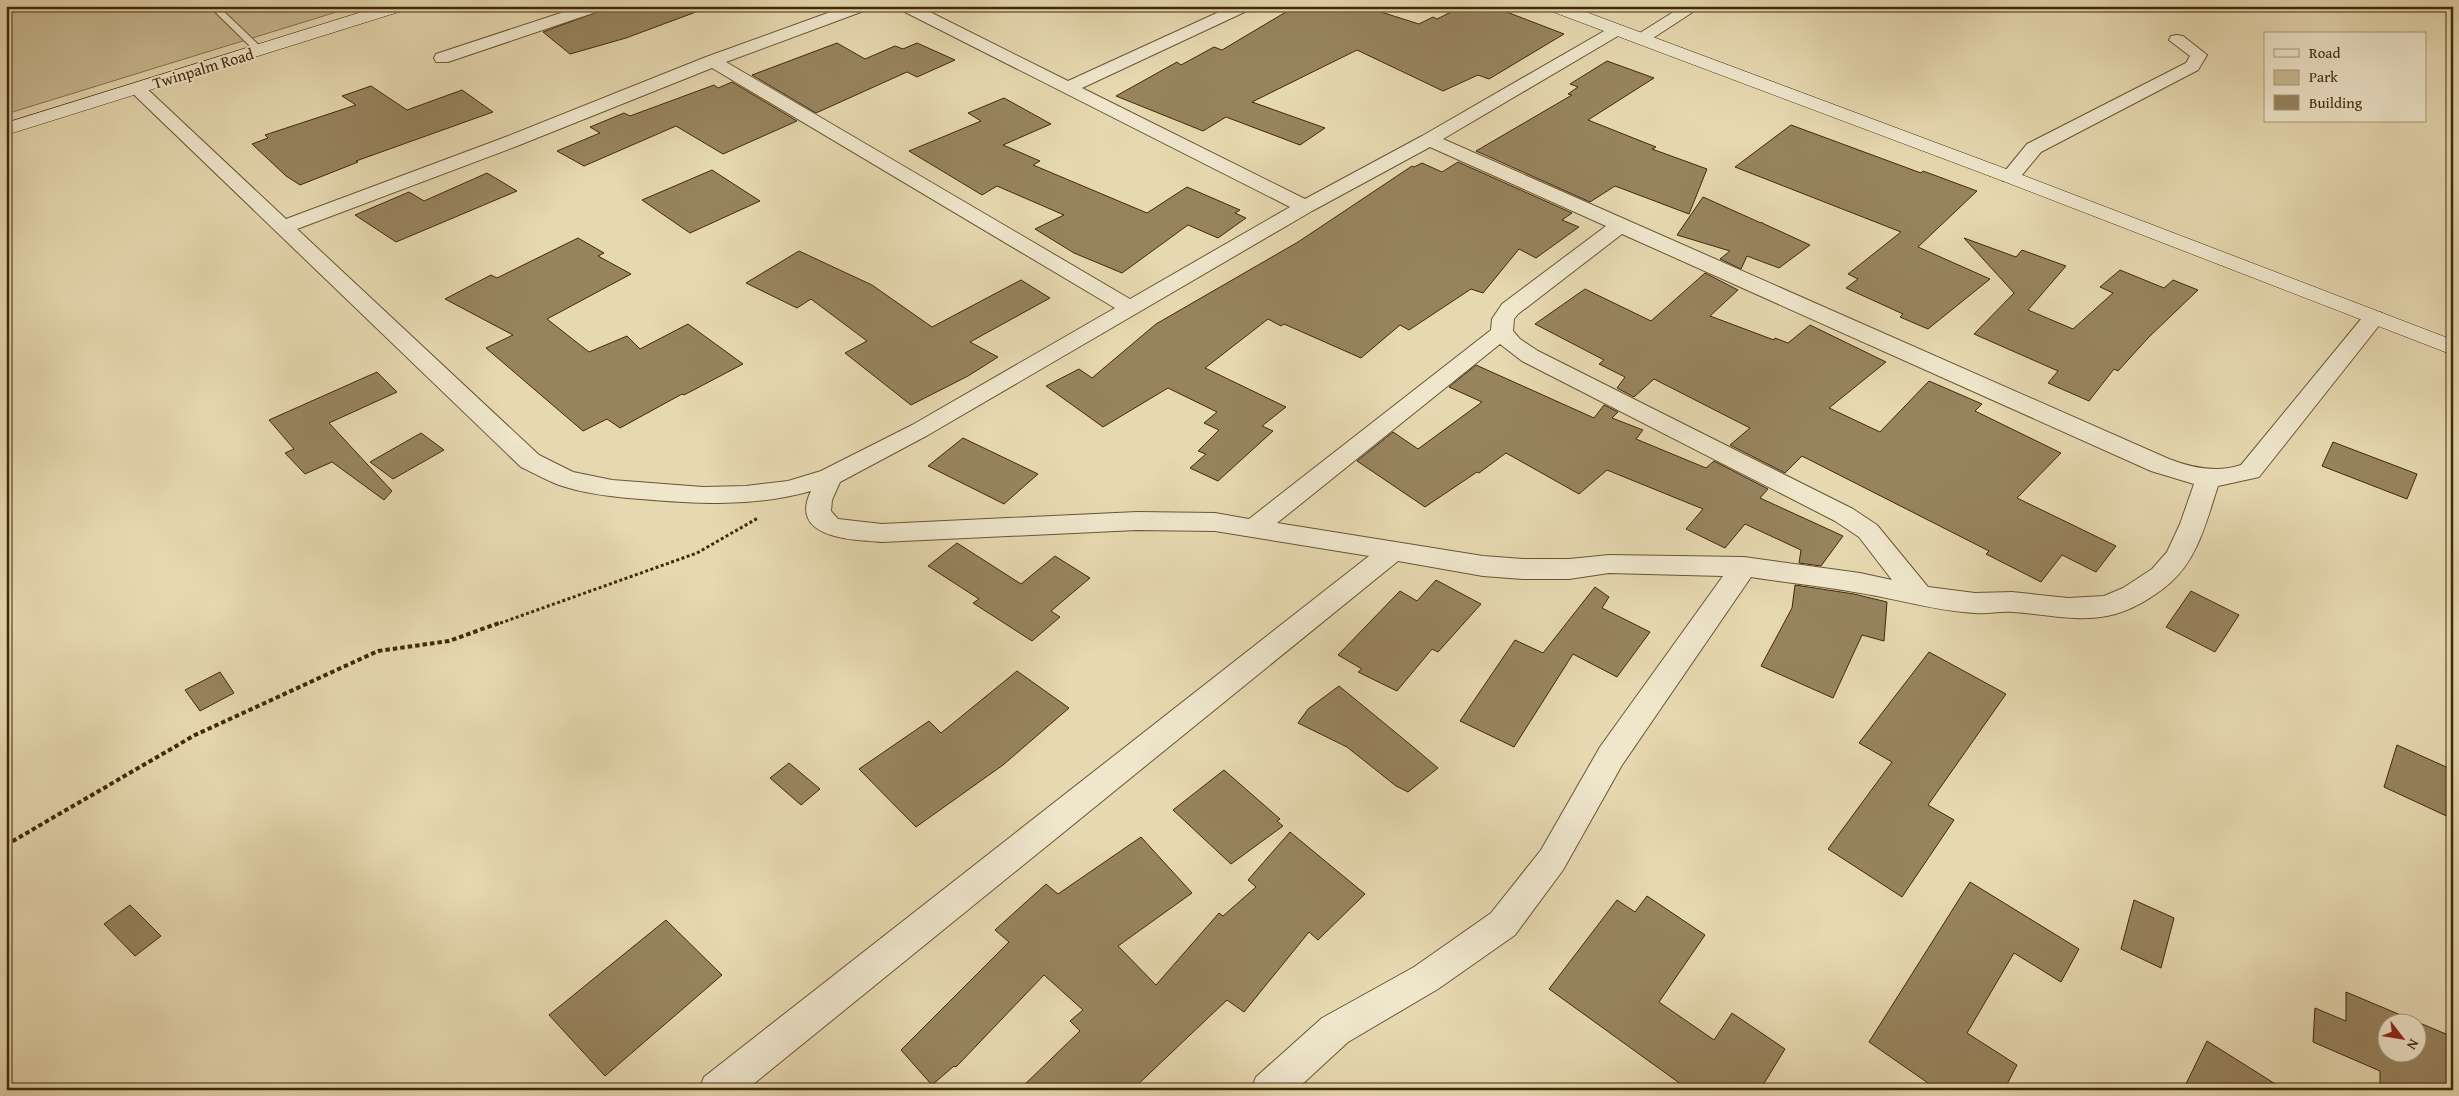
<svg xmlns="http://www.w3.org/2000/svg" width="2459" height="1096" font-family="'Gentium Book Plus',serif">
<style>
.green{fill:#caba93;stroke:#86724e}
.building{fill:#97845f;stroke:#412908;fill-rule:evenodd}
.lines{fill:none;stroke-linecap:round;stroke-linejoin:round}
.lane-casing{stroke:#6a5532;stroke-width:2}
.street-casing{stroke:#6a5532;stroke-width:2}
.secondary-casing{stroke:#412908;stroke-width:1}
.path-far1{stroke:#412908;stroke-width:3;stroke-dasharray:3 2.5;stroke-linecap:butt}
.path{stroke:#412908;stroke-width:4;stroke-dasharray:4.5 3;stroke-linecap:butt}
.lane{fill:#efe6cc;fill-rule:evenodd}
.street{fill:#efe6cc;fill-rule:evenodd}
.secondary{fill:#efe6cc;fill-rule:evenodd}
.labels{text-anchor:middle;stroke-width:4;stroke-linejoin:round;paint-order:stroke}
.far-street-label{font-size:16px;fill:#412908;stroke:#efe6cc}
</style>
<rect width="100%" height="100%" fill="#e6d8b0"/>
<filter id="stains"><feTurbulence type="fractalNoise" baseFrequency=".004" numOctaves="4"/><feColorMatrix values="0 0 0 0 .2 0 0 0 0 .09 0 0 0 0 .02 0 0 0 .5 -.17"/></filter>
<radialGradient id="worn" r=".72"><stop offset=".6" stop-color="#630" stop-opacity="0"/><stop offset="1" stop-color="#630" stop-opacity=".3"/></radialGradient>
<path class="green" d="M6,6H356L6,114Z"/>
<g class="building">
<path d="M613,6H704V9L626,38L570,54L543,32Z"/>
<path d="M1296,6H1362L1419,24L1433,17L1437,19L1463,6H1491L1564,34L1489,79L1478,75L1443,91L1357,50L1252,102L1325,128L1300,145L1226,117L1203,131L1116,96L1177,62L1181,65L1214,47L1222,50Z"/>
<path d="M837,43L865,59L895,46L903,49L917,43L955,60L917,77L907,72L816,113L752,75Z"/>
<path d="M1607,61L1654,78L1588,120L1656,147L1652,149L1707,169L1689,214L1615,186L1590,202L1476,151L1572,95L1568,94L1578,87L1570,84Z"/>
<path d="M732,82L797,121L723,154L676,126L584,166L557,151L600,133L590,127L624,113L630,116L714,85L718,88Z"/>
<path d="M371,86L407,110L462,90L493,112L356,161L358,162L300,185L286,176L252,144L268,138L265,135L356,105L342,96Z"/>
<path d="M1004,98L1051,124L1003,145L1040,161L1033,165L1147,213L1187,187L1240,210L1235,213L1246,218L1218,238L1188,225L1122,273L1074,253L1035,229L1064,215L997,186L982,195L909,151L981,121L968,113Z"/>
<path d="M1791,125L1921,173L1923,171L1977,191L1918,247L1990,279L1928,329L1900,317L1903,314L1846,288L1858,279L1848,274L1901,232L1735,167Z"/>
<path d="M1458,162L1572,213L1562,220L1579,227L1536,258L1519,249L1483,293L1471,289L1409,330L1400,325L1361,358L1284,324L1281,326L1268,319L1205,368L1286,407L1262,426L1273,431L1218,481L1190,468L1206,454L1198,451L1219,430L1204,423L1217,412L1168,388L1103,427L1046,386L1079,369L1092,378L1156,324L1298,242L1412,166L1414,167L1422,163L1442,172Z"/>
<path d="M712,170L760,201L690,233L642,200Z"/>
<path d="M487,173L517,191L396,242L355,215L409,192L424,201Z"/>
<path d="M1703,197L1761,223L1762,222V223L1810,245L1779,268L1747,256L1741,269L1720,259L1730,251L1677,235Z"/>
<path d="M578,238L604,253L598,256L631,274L547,319L589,352L627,336L640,349L688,324L743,364L684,395L682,394L620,428L607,419L583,431L486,348L513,335L445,299L491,275L497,278Z"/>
<path d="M1964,238L2016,257L2022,250L2066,266L2028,310L2073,329L2113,293L2100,287L2120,270L2164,288L2173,280L2198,290L2149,337L2118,371L2114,369L2089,401L2048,383L2058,371L1974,334L2014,293Z"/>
<path d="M799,251L872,285L932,327L1021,280L1050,298L970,342L998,357L968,376L911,405L845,353L867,341L811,299L797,308L746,283Z"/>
<path d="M1705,273L1738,290L1710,316L1774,340L1775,338L1788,343L1810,325L1886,362L1829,408L1880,432L1929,381L1982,404L1975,411L2061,453L2017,498L2116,546L2096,572L2062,555L2041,582L1986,554L1989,551L1802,456L1785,473L1730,445L1750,428L1654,379L1634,397L1617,388L1625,377L1599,364L1604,360L1535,324L1585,289L1651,321Z"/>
<path d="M1476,365L1594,418L1604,405L1618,412L1612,418L1643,430L1636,439L1706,468L1714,461L1768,489L1760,498L1843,536L1821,566L1799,563L1801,550L1745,524L1725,548L1686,529L1703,509L1607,470L1579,494L1506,453L1479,473L1477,472L1425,507L1357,461L1393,432L1418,449L1482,402L1449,387Z"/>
<path d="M377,372L397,392L329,423L392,491L384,500L332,462L305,474L285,453L294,449L269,420Z"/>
<path d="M421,433L444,450L393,479L370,462Z"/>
<path d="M963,438L1038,474L1004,504L928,466Z"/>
<path d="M2333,442L2417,474L2407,499L2322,466Z"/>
<path d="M957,543L1021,584L1055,556L1090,578L1051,611L1060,617L1032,641L973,603L979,599L928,566Z"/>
<path d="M1436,580L1481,604L1438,652L1432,649L1397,691L1358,672L1362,669L1338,655L1400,591L1417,601Z"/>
<path d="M1795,585L1854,594L1887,602L1884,641L1862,635L1833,698L1761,666L1792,608Z"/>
<path d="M1595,587L1609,597L1602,608L1650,632L1617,677L1573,654L1514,747L1460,721L1515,640L1543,653Z"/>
<path d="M2191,591L2239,615L2215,652L2166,627Z"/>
<path d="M1929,652L2006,694L1928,805L1954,820L1902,897L1828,849L1892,762L1859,743Z"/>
<path d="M1017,671L1069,708L1003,765L916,827L859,769L929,721L941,733Z"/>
<path d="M220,672L234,693L200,711L185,690Z"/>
<path d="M1339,686L1412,746L1438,768L1408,792L1396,786L1347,747L1298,723L1308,709Z"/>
<path d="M2397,745L2453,770V819L2384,787Z"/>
<path d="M789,763L820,789L801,805L770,778Z"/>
<path d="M1224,770L1280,819L1277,821L1283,826L1231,864L1173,810Z"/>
<path d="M1290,832L1365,894L1318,940L1309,932L1244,1012L1227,1000L1132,1090H1019L1080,1031L1070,1021L1083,1010L1044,975L956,1067L954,1066L932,1085L901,1050L1009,942L995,930L1046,884L1058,894L1141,837L1192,893L1118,946L1156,985L1219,913L1223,916L1256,887L1248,880Z"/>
<path d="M1970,882L2079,949L2061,982L2014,953L1967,1033L2017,1065L2004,1090H1938L1869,1042Z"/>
<path d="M1647,896L1705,935L1659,1002L1714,1040L1732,1013L1785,1049L1760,1090H1689L1549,989L1617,900L1635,912Z"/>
<path d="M2134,900L2174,918L2161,968L2121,949Z"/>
<path d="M130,905L161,936L135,956L104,924Z"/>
<path d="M666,920L722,975L605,1076L549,1015Z"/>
<path d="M2346,992L2453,1037V1090H2380V1071L2313,1042L2315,1008L2346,1021ZM2386,1024H2416V1054H2386Z"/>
<path d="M2207,1041L2285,1090H2183Z"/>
</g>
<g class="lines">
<g class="lane-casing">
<path id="lane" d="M209,6H218L262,48V52H256Z"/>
</g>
<g class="street-casing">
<g id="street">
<path d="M582,6H607L605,9L448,62H436L434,58L436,54Z"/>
<path d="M847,6H871L869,9L726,62L1130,299L1290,207L899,9L897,6H918L1068,81L1232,6H1253L1251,9L1082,88L1305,199L1422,136L1611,27H1623L1625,30L1623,33L1443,139L2169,459C2192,468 2217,473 2241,465L2366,313L2374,311L2382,313L2385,318L2259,477L2218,486C2207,519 2198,559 2170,583C2154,597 2129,612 2107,616C2076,622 2044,614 2013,612C2000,611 1988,614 1975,613C1936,611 1898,599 1860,593C1824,586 1787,583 1751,577L1622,765L1563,870L1515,935L1438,989L1348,1042L1296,1090H1251L1256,1077L1322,1018L1414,967L1491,913L1541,850L1600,747L1723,576L1609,573L1569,579H1523L1483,576L1398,561L746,1090H699L704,1077L1369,556L1215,531L1137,530L882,542C852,540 788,538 811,491C754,507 699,504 641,499C614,497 585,494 559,485C546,480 534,473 521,467L128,89L131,85H143L286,219L503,138L706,57ZM712,68L1115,308L912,425L821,471L788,481L746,486L703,487L612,480L573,472L539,455L297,229L517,146ZM1430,147L1606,226L1502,304L1492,319L1491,330L1249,519L1215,513L1137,512L882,524L838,519L831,511L832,500L840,482L928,435L1312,211ZM1622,234L2151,471L2194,484L2180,524L2167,552L2152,569L2123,588L2104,596L2068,598L2012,592L1975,593L1928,587L1877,525L1853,509L1538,351L1520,339L1513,331L1514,319L1518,314ZM1500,344L1522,361L1835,521L1859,537L1892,580L1860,573L1744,557L1609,555L1569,559H1523L1483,556L1277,523Z"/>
<path d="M1683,6H1702L1647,42H1635L1633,39L1635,36Z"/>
<path d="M2177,35L2183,36L2207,55L2198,70L2041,152L2017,181H2003L2000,177L2027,144L2186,63L2190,56L2169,40L2171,36Z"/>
</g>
</g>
<g class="secondary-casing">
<g id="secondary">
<path d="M381,6H407L405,10L6,135V123Z"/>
<path d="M1546,6H1570L2017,173L2453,340V355L2003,181L1548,10Z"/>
</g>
</g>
<path class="path-far1" d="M495,625L697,553L758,518"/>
<path class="path" d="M6,845L195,735L378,651L449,641L499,623"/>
<use href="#lane" class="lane"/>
<use href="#street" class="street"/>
<use href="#secondary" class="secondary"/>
</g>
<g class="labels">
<g class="far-street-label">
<text transform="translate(203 68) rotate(-17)" y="6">Twinpalm Road</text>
</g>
</g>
<rect width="2459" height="1096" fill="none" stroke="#e6d8b0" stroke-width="25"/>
<rect x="8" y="8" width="2444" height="1081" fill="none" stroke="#412908" stroke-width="2.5"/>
<rect x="12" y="12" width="2434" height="1071" fill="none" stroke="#412908"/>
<rect x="2264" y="32" width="162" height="90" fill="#efe6cc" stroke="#a99a7e"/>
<rect x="2274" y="49" width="25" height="8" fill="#efe6cc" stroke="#a99a7e"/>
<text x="2309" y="58" font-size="15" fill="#412908">Road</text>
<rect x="2274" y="70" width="25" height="15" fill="#caba93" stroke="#a99a7e"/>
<text x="2309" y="82" font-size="15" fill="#412908">Park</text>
<rect x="2274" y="95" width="25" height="15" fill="#97845f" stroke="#a99a7e"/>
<text x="2309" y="108" font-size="15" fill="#412908">Building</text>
<g transform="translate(2402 1038) rotate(121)"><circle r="24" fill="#efe6cc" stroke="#a99a7e"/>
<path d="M0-4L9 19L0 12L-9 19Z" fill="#8f2418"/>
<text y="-8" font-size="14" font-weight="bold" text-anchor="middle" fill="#412908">N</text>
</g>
<rect width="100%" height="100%" filter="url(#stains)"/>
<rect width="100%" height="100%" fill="url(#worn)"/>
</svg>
